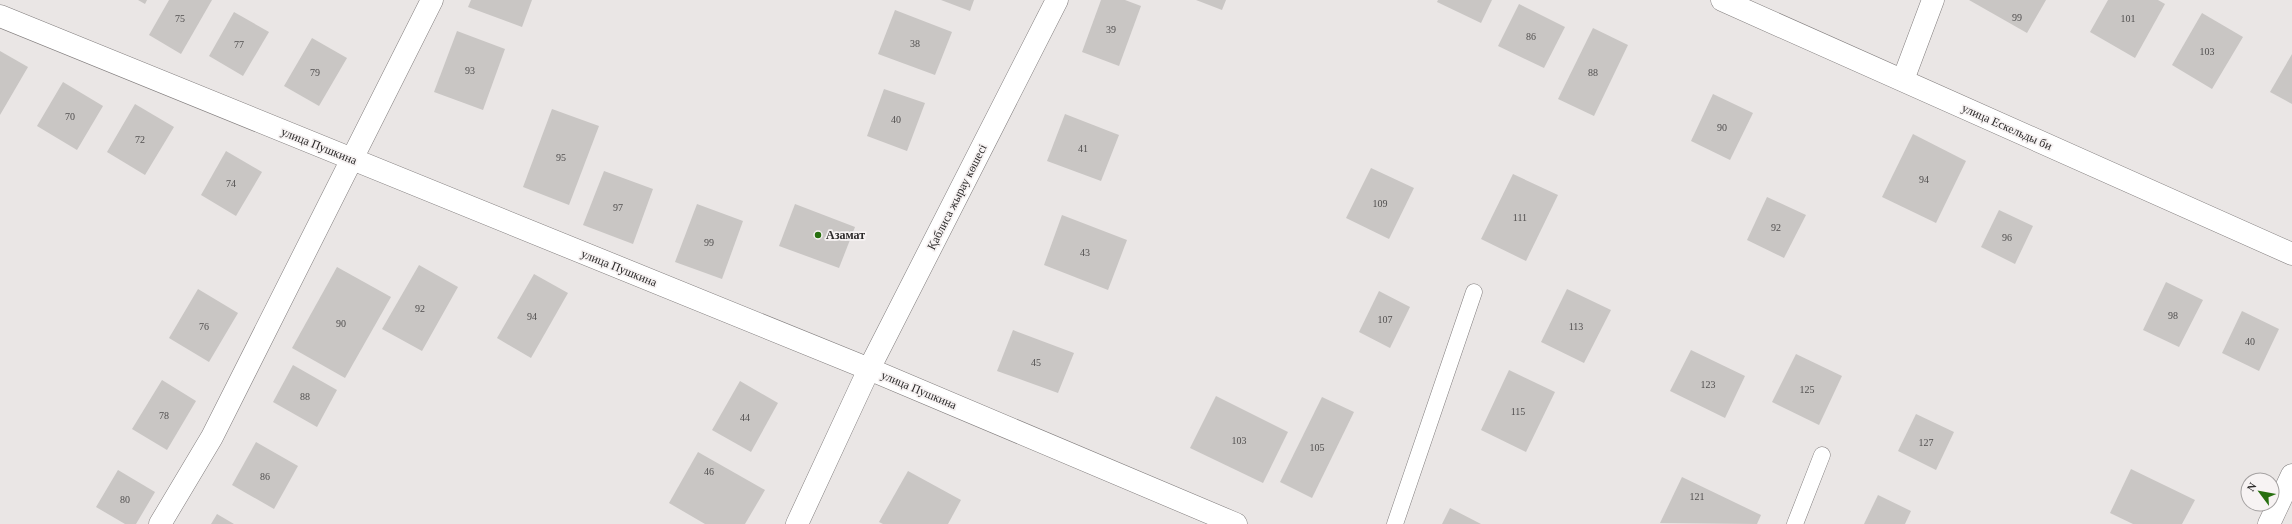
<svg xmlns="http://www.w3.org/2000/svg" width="2292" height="524" font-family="'Times New Roman',serif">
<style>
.building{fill:#c9c6c4}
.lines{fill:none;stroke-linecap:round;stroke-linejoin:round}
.service-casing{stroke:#817d7d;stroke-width:17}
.minor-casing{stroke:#817d7d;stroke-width:23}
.tertiary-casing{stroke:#817d7d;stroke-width:23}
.service{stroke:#fff;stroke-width:16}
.minor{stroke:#fff;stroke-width:22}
.tertiary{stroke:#fff;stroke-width:22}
.poi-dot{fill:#276f0f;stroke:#f7f3f3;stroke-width:1.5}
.labels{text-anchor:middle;stroke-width:3.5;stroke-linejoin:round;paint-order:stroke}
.number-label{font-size:10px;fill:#525050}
.street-label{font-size:12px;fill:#2b2929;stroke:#f7f3f3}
.poi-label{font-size:12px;font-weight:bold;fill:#2b2929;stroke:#f7f3f3;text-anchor:start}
</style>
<rect width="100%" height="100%" fill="#eae6e5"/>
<g class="building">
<path d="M138,0H147L145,4Z"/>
<path d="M169,0H212L181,54L149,35Z"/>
<path d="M471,0H532L522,27L468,7Z"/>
<path d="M941,0H974L970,11Z"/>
<path d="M1101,0H1125L1141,6L1119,66L1082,52Z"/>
<path d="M1196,0H1226L1222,10Z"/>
<path d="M1438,0H1492L1481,23L1437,2Z"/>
<path d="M1969,0H2046L2027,33Z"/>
<path d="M2108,0H2158L2165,4L2135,58L2090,32Z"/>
<path d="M1519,4L1565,27L1544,68L1498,46Z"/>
<path d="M895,10L952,32L935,75L878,54Z"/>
<path d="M234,12L269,32L243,76L209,56Z"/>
<path d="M2202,13L2243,37L2212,89L2172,65Z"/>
<path d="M1593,28L1628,45L1594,116L1558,99Z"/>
<path d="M457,31L505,49L483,110L434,92Z"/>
<path d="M312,38L347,58L319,106L284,86Z"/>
<path d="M0,51L28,67L0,115Z"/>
<path d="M2292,54V104L2270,92Z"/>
<path d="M63,82L103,106L77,150L37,126Z"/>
<path d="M884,89L925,103L907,151L867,136Z"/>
<path d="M1713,94L1753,113L1730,160L1691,141Z"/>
<path d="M135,104L174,127L145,175L107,152Z"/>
<path d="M552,109L599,126L569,205L523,187Z"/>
<path d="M1065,114L1119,135L1101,181L1047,161Z"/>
<path d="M1913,134L1966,161L1936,223L1882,197Z"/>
<path d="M226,151L262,172L236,216L201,195Z"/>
<path d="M1371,168L1414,188L1389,239L1346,218Z"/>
<path d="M604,171L653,189L633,244L583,225Z"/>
<path d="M1513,174L1558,195L1526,261L1481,239Z"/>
<path d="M1767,197L1806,215L1784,258L1747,240Z"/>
<path d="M697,204L743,221L722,279L675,262Z"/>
<path d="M795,204L855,227L839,268L779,246Z"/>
<path d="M1999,210L2033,226L2015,264L1981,247Z"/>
<path d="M1062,215L1127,240L1108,290L1044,265Z"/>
<path d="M419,265L458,287L422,351L382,329Z"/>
<path d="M337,267L391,297L345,378L292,348Z"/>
<path d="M534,274L568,293L531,358L497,338Z"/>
<path d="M2166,282L2203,300L2179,347L2143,330Z"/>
<path d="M198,289L238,313L209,362L169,338Z"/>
<path d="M1567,289L1611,310L1584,363L1541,342Z"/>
<path d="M1379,291L1410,307L1390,348L1359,332Z"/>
<path d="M2242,311L2279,329L2259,371L2222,353Z"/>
<path d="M1013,330L1074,353L1058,393L997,371Z"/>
<path d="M1691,350L1745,376L1725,418L1670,391Z"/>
<path d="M1796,354L1842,376L1819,425L1772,402Z"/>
<path d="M293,365L337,390L317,427L273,402Z"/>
<path d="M1509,370L1555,392L1526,452L1481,430Z"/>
<path d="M162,380L196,401L167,450L132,429Z"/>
<path d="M740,381L778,403L751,452L712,430Z"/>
<path d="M1216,396L1288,432L1263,483L1190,448Z"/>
<path d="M1322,397L1354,412L1312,498L1280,482Z"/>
<path d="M1916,414L1954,432L1936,470L1898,451Z"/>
<path d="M256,442L298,466L274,509L232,485Z"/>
<path d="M698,452L765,490L745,524H705L669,503Z"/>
<path d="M2131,469L2195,500L2182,524H2133L2110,513Z"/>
<path d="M118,470L155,492L136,524H125L96,507Z"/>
<path d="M908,471L961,500L948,524H883L879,522Z"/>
<path d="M1682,477L1761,515L1757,524L1660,523Z"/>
<path d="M1878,495L1911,511L1905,524H1864Z"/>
<path d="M1450,508L1481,524H1442Z"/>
<path d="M217,514L234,524H211Z"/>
</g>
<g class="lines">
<g class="service-casing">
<g id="service">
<path d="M1395,524L1474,292"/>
<path d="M1795,524L1822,455"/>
</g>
</g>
<g class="minor-casing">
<g id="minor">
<path d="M0,16L869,369L1236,524"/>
<path d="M1903,80L1933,0"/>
<path d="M160,524L212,437L432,0"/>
<path d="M2269,524L2292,475"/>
</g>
</g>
<g class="tertiary-casing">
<g id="tertiary">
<path d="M1722,0L2292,254"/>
<path d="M797,524L869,369L1057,0"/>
</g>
</g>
<use href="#service" class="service"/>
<use href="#minor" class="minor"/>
<use href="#tertiary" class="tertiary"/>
</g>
<circle class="poi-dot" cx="818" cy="235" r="4"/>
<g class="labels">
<g class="number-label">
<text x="2017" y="21">99</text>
<text x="180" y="22">75</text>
<text x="2128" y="22">101</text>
<text x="1111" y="33">39</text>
<text x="1531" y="40">86</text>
<text x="915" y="47">38</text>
<text x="239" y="48">77</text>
<text x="2207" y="55">103</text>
<text x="470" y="74">93</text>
<text x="315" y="76">79</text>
<text x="1593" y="76">88</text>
<text x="70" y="120">70</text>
<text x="896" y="123">40</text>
<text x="1722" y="131">90</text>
<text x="140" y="143">72</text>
<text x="1083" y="152">41</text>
<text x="561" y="161">95</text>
<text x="1924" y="183">94</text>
<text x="231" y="187">74</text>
<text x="1380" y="207">109</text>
<text x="618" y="211">97</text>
<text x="1520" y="221">111</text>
<text x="1776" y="231">92</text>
<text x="2007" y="241">96</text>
<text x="709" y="246">99</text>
<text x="1085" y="256">43</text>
<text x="420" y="312">92</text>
<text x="2173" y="319">98</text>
<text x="532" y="320">94</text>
<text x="1385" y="323">107</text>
<text x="341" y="327">90</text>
<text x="204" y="330">76</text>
<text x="1576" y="330">113</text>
<text x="2250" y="345">40</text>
<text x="1036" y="366">45</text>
<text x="1708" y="388">123</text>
<text x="1807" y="393">125</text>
<text x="305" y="400">88</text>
<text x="1518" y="415">115</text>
<text x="164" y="419">78</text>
<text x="745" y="421">44</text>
<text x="1239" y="444">103</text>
<text x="1926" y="446">127</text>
<text x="1317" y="451">105</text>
<text x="709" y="475">46</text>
<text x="265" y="480">86</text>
<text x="1697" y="500">121</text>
<text x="125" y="503">80</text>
</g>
<g class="street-label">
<text transform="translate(2007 127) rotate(24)" y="4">улица Ескельды би</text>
<text transform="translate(319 146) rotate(22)" y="4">улица Пушкина</text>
<text transform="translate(957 197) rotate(-63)" y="4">Қаблиса жырау көшесі</text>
<text transform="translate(619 268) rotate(22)" y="4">улица Пушкина</text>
<text transform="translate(919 390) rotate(23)" y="4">улица Пушкина</text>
</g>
<g class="poi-label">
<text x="826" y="239">Азамат</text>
</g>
</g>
<g transform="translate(2260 492) rotate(302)"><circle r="19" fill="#f7f3f3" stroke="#a5a2a2"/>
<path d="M0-3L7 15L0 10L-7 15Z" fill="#276f0f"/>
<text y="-6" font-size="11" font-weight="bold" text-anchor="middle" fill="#2b2929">N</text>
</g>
</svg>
